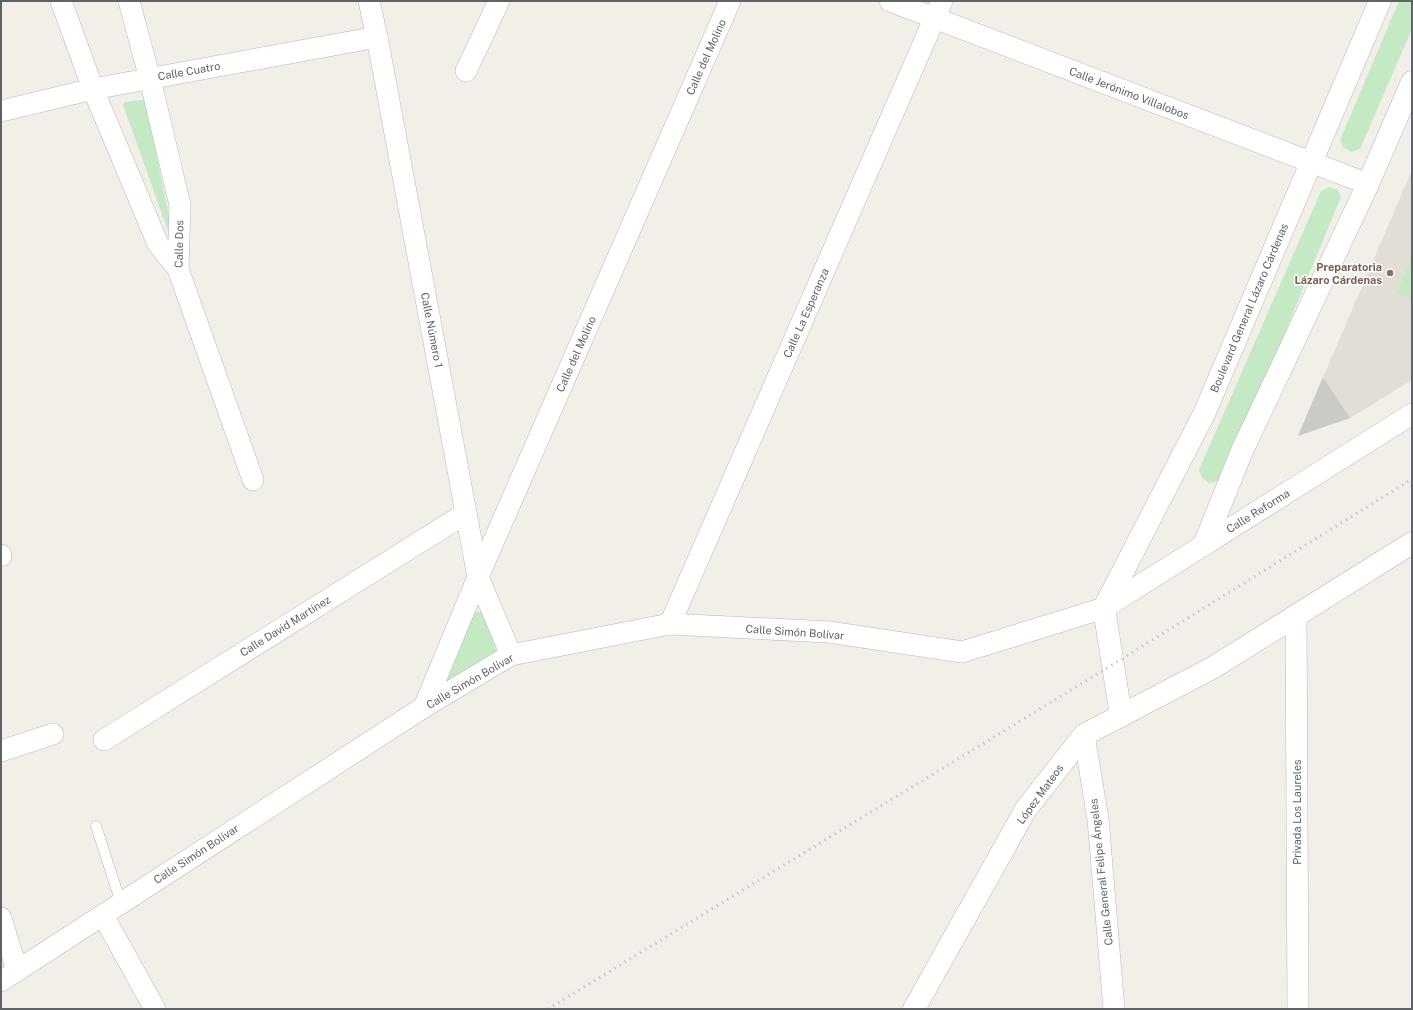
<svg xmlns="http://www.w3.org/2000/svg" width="1413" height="1010" font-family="'Public Sans',sans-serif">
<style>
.education{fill:#e1ded6}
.green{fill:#c5e8c5}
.building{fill:#cccac5}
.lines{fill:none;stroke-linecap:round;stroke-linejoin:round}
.service-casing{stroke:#b5b8bc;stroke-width:11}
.minor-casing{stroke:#b5b8bc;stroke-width:22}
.tertiary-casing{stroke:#b5b8bc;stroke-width:23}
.service{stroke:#fff;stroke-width:10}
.minor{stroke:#fff;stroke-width:21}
.tertiary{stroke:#fff;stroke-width:22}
.rail{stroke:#b6b7b8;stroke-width:3;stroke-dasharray:1 5;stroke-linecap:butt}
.education-dot{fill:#8d6e63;stroke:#fff;stroke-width:1.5}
.labels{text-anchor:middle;stroke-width:3;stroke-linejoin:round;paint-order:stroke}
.street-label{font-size:11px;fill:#5f6368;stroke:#fff}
.education-label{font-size:11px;font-weight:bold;fill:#785e54;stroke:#fff;text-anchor:end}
</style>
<rect width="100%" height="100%" fill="#f1efe8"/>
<path class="education" d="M1412,170V380L1350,418L1298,436Z"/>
<g class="green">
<path d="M1399,1H1412V29L1360,149L1351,152L1343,147L1340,140Z"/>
<path d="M142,100H145L146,103L174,241L172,242L123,105L125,102Z"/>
<path d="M1329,187L1338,190L1341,197L1226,475L1218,481L1209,483L1202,477L1199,470L1321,191Z"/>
<path d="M1412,257V299L1397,293Z"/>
<path d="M476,612H481L485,615L496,650V654L447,683L445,679L472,615Z"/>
</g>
<path class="building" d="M1323,377L1350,418L1298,436Z"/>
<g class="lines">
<g class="service-casing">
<path id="service" d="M96,826L121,903"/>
</g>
<g class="minor-casing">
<g id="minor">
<path d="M61,1L93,89L158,244L178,269"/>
<path d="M129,1L150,79L180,205L178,269L253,480"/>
<path d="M369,1L377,37L478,577L511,655"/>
<path d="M890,1L1368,184"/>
<path d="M466,71L499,1"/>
<path d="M1,111L93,89L377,37"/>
<path d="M1,555V556"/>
<path d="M1296,616L1298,1009"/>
<path d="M670,624L942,1"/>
<path d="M424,707L478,577L730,1"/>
<path d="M1084,735L1098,819L1114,1009"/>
<path d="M104,740L466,513"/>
<path d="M1,751L53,734"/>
<path d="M103,915L155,1009"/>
<path d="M1,918L17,970"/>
<path d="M1,981L424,707L511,655L670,624L829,632L962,652L1104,608L1412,414"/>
</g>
</g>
<g class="tertiary-casing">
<g id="tertiary">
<path d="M1204,545L1242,451L1368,184L1412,82"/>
<path d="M1121,716L1104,608L1204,414L1380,1"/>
<path d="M914,1009L1026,809L1084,735L1214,667L1412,543"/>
</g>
</g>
<use href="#service" class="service"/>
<use href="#minor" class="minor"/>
<use href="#tertiary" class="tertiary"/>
<path class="rail" d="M548,1009L1112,665L1412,479"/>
</g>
<circle class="education-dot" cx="1390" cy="273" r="4"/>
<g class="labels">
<g class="street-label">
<text transform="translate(706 57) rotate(-66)" y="4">Calle del Molino</text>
<text transform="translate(189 71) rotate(-10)" y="4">Calle Cuatro</text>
<text transform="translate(1129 93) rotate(21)" y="4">Calle Jerónimo Villalobos</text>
<text transform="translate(179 244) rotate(-89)" y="4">Calle Dos</text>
<text transform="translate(1249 308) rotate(-67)" y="4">Boulevard General Lázaro Cárdenas</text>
<text transform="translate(806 313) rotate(-66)" y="4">Calle La Esperanza</text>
<text transform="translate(432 330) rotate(79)" y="4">Calle Número 1</text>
<text transform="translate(576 354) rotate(-66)" y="4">Calle del Molino</text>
<text transform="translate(1258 511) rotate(-32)" y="4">Calle Reforma</text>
<text transform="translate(285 626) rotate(-32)" y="4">Calle David Martínez</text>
<text transform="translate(795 632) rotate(4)" y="4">Calle Simón Bolívar</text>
<text transform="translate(470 681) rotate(-30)" y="4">Calle Simón Bolívar</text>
<text transform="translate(1040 794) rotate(-54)" y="4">López Mateos</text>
<text transform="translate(1297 812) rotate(-90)" y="4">Privada Los Laureles</text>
<text transform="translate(196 854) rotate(-33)" y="4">Calle Simón Bolívar</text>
<text transform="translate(1101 872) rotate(-96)" y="4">Calle General Felipe Ángeles</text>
</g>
<g class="education-label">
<text x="1382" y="271">Preparatoria<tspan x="1382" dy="13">Lázaro Cárdenas</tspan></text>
</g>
</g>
<rect width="1413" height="1010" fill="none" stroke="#5f6368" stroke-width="4"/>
</svg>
